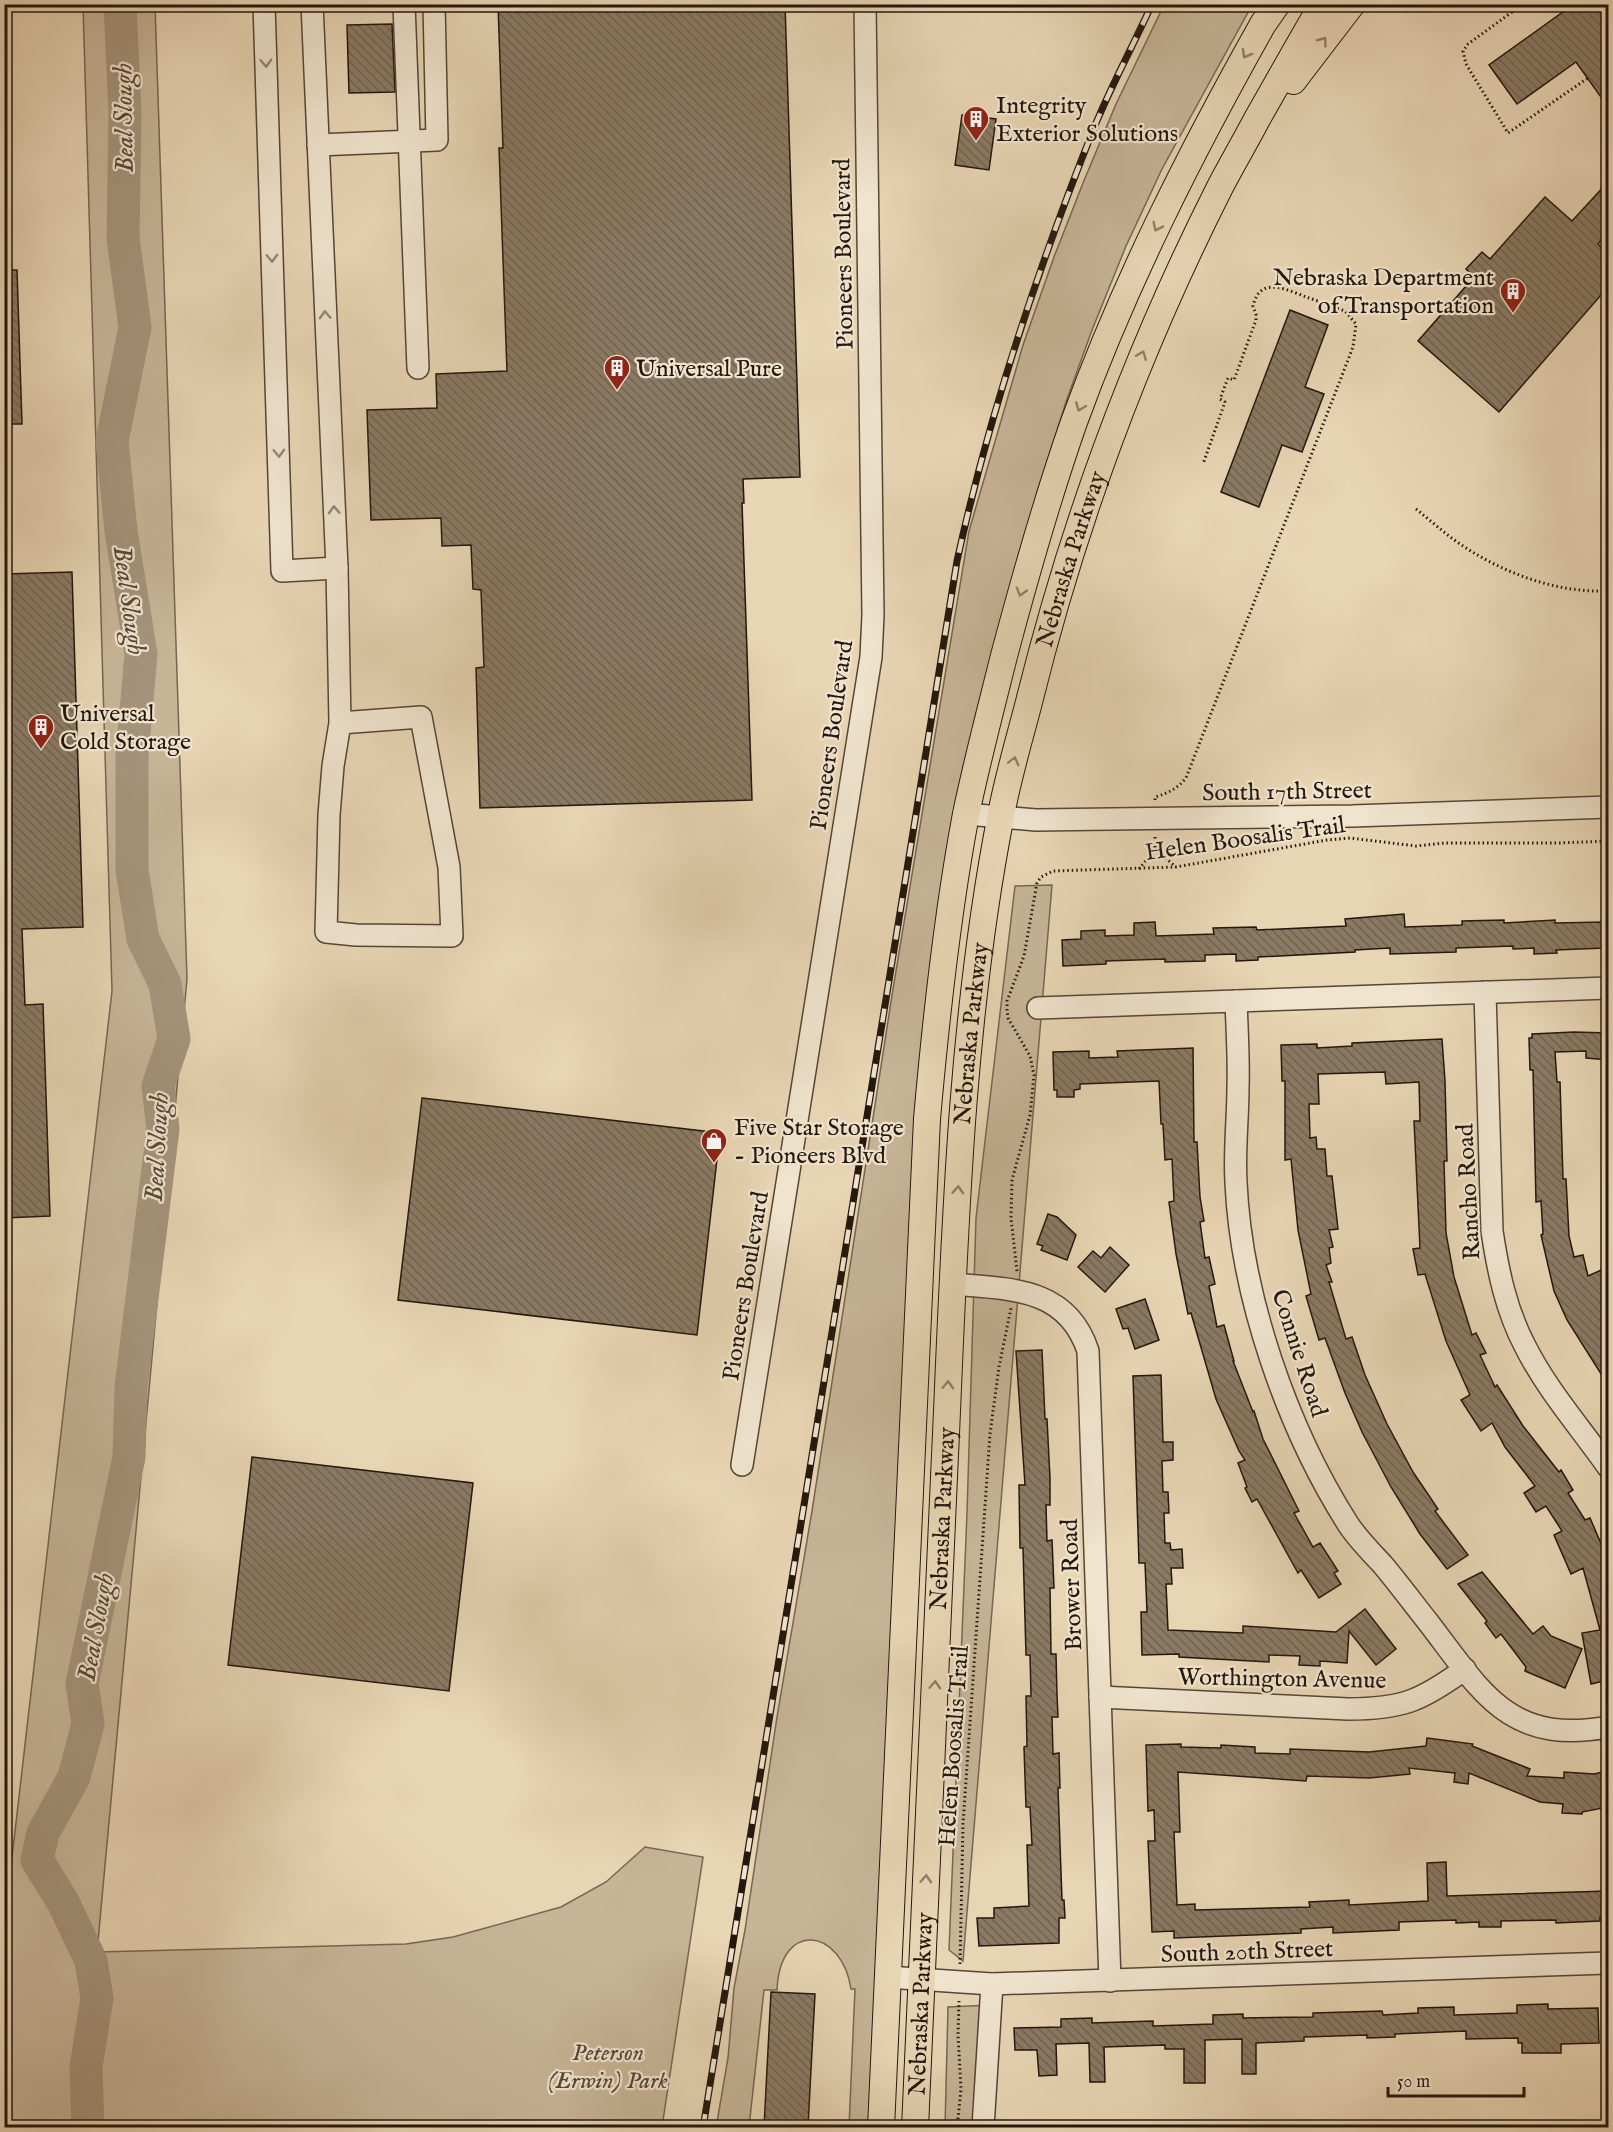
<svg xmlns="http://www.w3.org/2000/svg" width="1613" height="2132" font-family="'IM FELL English',serif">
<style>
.green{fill:#c7b598;stroke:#766653;stroke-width:1.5}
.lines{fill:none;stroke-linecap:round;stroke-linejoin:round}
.river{stroke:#a5947c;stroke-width:33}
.building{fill:url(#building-back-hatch);stroke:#24170e;stroke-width:1.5}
.minor-casing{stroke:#554638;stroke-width:24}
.major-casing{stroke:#24170e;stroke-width:28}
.path{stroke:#24170e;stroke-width:3;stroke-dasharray:1.5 3;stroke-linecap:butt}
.minor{stroke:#f0e4ce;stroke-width:21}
.major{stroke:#e8d5b4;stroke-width:26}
.rail-casing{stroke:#24170e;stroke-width:7}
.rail{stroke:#f0e4ce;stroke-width:4.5;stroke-dasharray:14;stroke-linecap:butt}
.oneway{stroke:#908069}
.oneway2{stroke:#948878}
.labels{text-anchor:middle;stroke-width:4.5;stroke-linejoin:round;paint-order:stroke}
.poi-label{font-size:24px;fill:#24170e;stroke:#f0e4ce;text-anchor:start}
.street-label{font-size:24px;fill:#24170e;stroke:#f0e4ce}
.park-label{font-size:24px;font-style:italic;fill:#554637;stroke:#f0e4ce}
.water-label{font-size:26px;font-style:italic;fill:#58493a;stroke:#f0e4ce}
</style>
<defs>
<pattern id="building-back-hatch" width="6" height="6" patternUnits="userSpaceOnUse" patternTransform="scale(1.5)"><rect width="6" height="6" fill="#8a7a64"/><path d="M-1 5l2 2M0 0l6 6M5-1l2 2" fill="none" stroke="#716351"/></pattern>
</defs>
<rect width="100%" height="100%" fill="#e8d5b4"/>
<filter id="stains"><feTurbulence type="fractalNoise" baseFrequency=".00333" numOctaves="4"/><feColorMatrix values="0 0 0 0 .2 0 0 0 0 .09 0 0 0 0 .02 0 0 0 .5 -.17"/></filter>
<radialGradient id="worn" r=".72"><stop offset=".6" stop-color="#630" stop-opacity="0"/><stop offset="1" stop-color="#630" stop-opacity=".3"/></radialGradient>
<g class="green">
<path d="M83,5H155L187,979L97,1952L406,1944L453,1937L561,1907L606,1882L645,1847L703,1857L662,2127H5L4,2042L8,2018L4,2017L5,1918L112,991Z"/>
<path d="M1164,5H1252L1162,169L1126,246L1092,330L1066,402L1019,553L974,722L903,1378L902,1380L903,1388L869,2127H849L855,1989H851C842,1928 780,1919 777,1990H764L749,2127L716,2128L728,2058L734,1988L745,1930L777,1717L812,1511L893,989L969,531L1023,345L1054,257L1083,183L1116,104Z"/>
<path d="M1052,885L963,1961L949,1950L967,1513L976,1218L1015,886Z"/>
<path d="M991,2005L983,2127L945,2128L948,2007Z"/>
</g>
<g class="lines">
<path class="river" d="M88,2128L86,2067L97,1998L91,1961L63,1902L37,1860L43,1833L74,1777L88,1724L82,1684L129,1457L131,1387L163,1129L158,1086L174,1039L165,984L143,939L132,870V756L141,654L121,531L112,441L135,327L123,238L125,113L120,4"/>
</g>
<g class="building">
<path d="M498,4H785L800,477L743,479L744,503H742L752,800L480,808L476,668L484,667L481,590L473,589L471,545L442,546L441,518L371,520L367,410L437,408L436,374L507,371L499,148H503Z"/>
<path d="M1574,4H1608V107L1576,62L1517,104L1489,65Z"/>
<path d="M392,24L395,92L349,93L347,25Z"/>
<path d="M962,115L996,119L989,170L955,165Z"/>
<path d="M1608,182V232L1598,244L1608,254V287L1499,412L1418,341L1474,277L1466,269L1482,252L1490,259L1545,197L1572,221Z"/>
<path d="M4,270H17L22,424H4Z"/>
<path d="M1290,310L1328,325L1305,387L1324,394L1302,452L1282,445L1259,507L1221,492Z"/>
<path d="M72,572L83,927L22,929L25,1005L43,1004L50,1216L4,1218V574Z"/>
<path d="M1404,914L1405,927L1462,925V921L1504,920V923L1555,920V923L1604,922L1605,948L1556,950L1557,953L1534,954V948L1513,949V946L1456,948V952L1390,954V948L1355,950V952L1258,957V960L1236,961V954L1205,955V961L1165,962V959L1106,961V964L1063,966L1062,940L1081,939V931L1105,930V936L1134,935V923L1155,922L1156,936L1214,934L1213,928L1256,927L1257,930L1346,926L1345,919Z"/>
<path d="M1574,1032L1608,1033V1060L1586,1058V1051L1555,1052L1557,1082H1560L1563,1179H1566L1569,1236L1574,1257L1583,1255L1588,1276L1608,1267V1385L1567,1320L1554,1291L1541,1235L1543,1234L1541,1201L1536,1202L1533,1070H1530L1529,1038H1532V1034Z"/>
<path d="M1442,1039L1445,1081L1447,1161H1444L1446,1233L1454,1277L1472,1335L1476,1333L1486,1353L1480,1355L1495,1387L1497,1385L1523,1426L1559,1472L1561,1470L1573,1490L1568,1493L1585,1520L1590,1518L1608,1560V1680L1591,1684L1582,1633L1600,1630L1583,1568L1571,1574L1554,1535L1562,1531L1546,1506L1536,1512L1524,1493L1535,1486L1505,1447L1492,1423L1481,1431L1461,1400L1470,1395L1446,1341L1425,1274L1418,1275L1413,1249L1420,1248L1414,1121H1420L1419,1082L1386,1084L1385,1072L1318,1074L1319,1104H1309L1310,1138L1316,1137L1317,1149H1325L1327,1176H1332L1338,1229L1329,1230L1333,1247L1329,1248L1331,1263L1326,1265L1332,1282H1329L1346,1339L1352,1337L1365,1375L1387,1424L1413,1472L1438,1509L1435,1511L1468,1555L1447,1569L1420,1534L1391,1487L1362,1432L1345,1393L1325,1338L1319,1340L1306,1296L1311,1294L1298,1230L1291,1159L1285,1160V1081H1282L1281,1045L1317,1044V1048L1352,1046V1043Z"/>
<path d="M1193,1048L1194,1142H1197L1200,1197L1204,1221L1200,1222L1205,1258L1209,1257L1215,1284L1209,1286L1217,1327L1224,1325L1234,1361H1233L1253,1412L1254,1411L1263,1439L1299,1511L1294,1513L1313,1547L1320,1543L1338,1571L1334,1573L1341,1584L1319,1598L1301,1570L1298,1573L1257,1499L1252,1502L1245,1488L1247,1487L1238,1463L1245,1460L1239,1451L1216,1399L1191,1313L1188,1314L1176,1254L1169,1202L1174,1201L1172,1159L1165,1160L1163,1124H1161L1159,1081L1080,1084V1089L1074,1090V1097H1057V1090H1054L1053,1052L1089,1051V1058L1118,1057L1117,1051Z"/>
<path d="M422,1098L720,1133L697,1335L398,1300Z"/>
<path d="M1048,1214L1057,1217L1076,1235L1067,1260L1041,1250L1043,1246L1037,1244Z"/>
<path d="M1110,1247L1129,1265L1105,1292L1078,1267L1093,1251L1101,1258Z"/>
<path d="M1145,1299L1159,1340L1135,1349L1128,1328L1123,1329L1116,1309Z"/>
<path d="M1042,1350L1045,1419H1047L1050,1478V1505H1046L1047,1541L1052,1540L1054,1588H1050L1051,1654H1056L1057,1695L1058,1717H1052L1053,1754L1059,1753L1060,1788H1058L1062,1900H1064L1065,1918H1059V1943L979,1946L977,1918H994V1908L1029,1906L1027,1845H1032L1030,1807H1026L1024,1747L1027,1746L1026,1696H1031L1030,1655H1026L1023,1548H1020L1019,1485H1025L1016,1351Z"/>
<path d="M1161,1375L1163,1442H1173V1460L1162,1461L1163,1492H1168L1169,1513H1164L1165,1543H1170L1171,1550L1182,1549L1183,1568H1171L1172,1584H1166L1168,1630L1243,1633V1626L1336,1632L1365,1609L1396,1649L1376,1665L1349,1631L1347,1663L1320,1661V1666L1299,1665L1300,1656L1269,1655V1662L1179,1657V1654L1142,1655L1141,1612H1147L1145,1563H1139L1133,1376Z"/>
<path d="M252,1457L473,1483L449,1691L228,1665Z"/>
<path d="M1482,1572L1533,1634L1543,1626L1551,1636L1582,1649L1565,1688L1525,1671L1526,1667L1501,1634L1496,1638L1485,1623L1487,1621L1458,1584Z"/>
<path d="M1427,1738L1473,1744L1472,1746L1530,1769L1527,1776L1564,1778V1772L1594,1774L1608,1771V1807L1582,1812V1814L1562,1813L1563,1804L1540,1802L1469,1773L1468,1784L1454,1782L1455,1773L1409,1768L1410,1774L1369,1778L1307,1776L1306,1781L1178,1772L1180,1832H1174L1177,1905L1195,1904V1910L1310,1907L1309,1902L1349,1900V1905L1428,1901L1427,1863L1446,1862L1447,1896L1608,1891V1917H1600V1921L1556,1923V1920L1501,1921V1927H1479V1922L1456,1923V1920L1399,1922V1930L1333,1933V1927L1301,1929V1933L1174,1938V1931L1152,1932L1148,1841H1155L1154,1810L1148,1811L1146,1745L1181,1744V1747L1221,1748V1745L1255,1747V1753L1290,1754V1749L1369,1752L1426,1746Z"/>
<path d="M771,1992L815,1994L808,2127H764Z"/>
<path d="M1548,2004V2009L1598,2008L1599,2043L1561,2044V2053H1522V2043H1518V2038L1466,2039V2031L1395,2034V2037L1367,2038V2035L1304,2037V2041L1256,2043V2074H1242V2039L1205,2040V2083H1184V2049H1165V2045L1104,2047L1105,2082H1090L1089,2043L1056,2044L1057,2075L1039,2076L1037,2050H1015L1014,2028L1061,2027V2019L1092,2018V2023L1153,2021V2026L1213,2024V2015L1243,2014V2018L1313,2017V2013L1382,2011L1383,2015L1418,2013V2008L1454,2007V2015L1517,2013V2005Z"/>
</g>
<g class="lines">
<g class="minor-casing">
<g id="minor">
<path d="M264,4L282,571L337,568"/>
<path d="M312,4L337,568L340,723L333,766L329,815L326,932L356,935L452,936L449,867L421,717L340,723"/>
<path d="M404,4L418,368"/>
<path d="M318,145L437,140L434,4"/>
<path d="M966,814L1036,820L1188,818L1352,816L1608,807"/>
<path d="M1485,992L1492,1231C1498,1271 1506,1310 1525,1346C1547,1390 1580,1427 1608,1467"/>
<path d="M1236,1001C1237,1030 1239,1059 1238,1087C1238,1119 1234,1151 1236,1182C1241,1296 1287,1428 1348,1524C1357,1538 1371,1552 1383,1565C1398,1583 1413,1603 1428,1622C1482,1692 1508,1745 1608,1727"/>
<path d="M1038,1008L1608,988"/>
<path d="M952,1284C1010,1289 1067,1287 1088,1351L1110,1981"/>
<path d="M742,1465L871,657L873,615L865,4"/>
<path d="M1100,1697L1348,1709C1402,1709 1421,1701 1465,1669"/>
<path d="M887,1977L992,1984L1608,1963"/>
<path d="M983,2128L992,1984"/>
</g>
</g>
<g class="major-casing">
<g id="major">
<path d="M1293,81L1352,4"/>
<path d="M881,2128L927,1119C936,1017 947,915 966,814C977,761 991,708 1004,656C1025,577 1047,499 1074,422C1124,284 1191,152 1263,24L1277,4"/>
<path id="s1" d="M915,2128C925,1896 935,1665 946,1434C955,1229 961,1022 1000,820C1007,780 1019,741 1029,702C1073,524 1137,351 1220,187C1232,164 1245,142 1257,119C1279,81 1300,42 1323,4"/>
</g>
</g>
<g class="path">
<path d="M1523,4L1468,44L1463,51L1466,64L1508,133L1588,78"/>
<path d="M1416,509C1430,520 1444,533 1460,544C1503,573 1556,593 1608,591"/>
<path d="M1155,800V797C1168,793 1177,789 1186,778L1353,347L1356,324L1345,311C1333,307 1321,302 1309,298C1289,291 1260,274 1253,306L1256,314V320L1234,380L1228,378L1220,399L1225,402L1203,464"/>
<path d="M1155,849L1176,867"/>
<path d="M1139,869L1155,849V836"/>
<path d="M1017,1271L1011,1218L1012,1180L1030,1115L1034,1075L1030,1056L1008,1018L1007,1010V1001L1024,956L1037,883L1041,877L1053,871L1176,867L1327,840L1350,838L1416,846L1445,843H1558L1608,841"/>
<path d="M960,1964L963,1824L990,1434L999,1367L1011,1308"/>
<path d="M957,2128L961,2089L958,2035L959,2001"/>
</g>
<use href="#minor" class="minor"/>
<use href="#major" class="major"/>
<g class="rail-casing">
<path id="rail" d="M703,2128L957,561C989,414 1038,268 1094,128C1111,86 1133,46 1152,4"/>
</g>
<use href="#rail" class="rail"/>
</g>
<defs><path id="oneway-chevron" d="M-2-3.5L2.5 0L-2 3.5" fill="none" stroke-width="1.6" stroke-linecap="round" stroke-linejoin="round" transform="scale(1.5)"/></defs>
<g class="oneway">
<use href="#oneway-chevron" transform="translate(1323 41) rotate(-53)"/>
<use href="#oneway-chevron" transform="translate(1246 54) rotate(119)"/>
<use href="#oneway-chevron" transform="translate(1157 227) rotate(116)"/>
<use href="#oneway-chevron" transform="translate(1142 355) rotate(-68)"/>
<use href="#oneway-chevron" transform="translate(1080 407) rotate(111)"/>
<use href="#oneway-chevron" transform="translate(1021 592) rotate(106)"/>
<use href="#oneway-chevron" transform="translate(1014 761) rotate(-76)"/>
<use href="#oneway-chevron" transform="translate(958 1190) rotate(-87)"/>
<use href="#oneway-chevron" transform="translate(948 1385) rotate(-87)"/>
<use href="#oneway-chevron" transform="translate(935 1685) rotate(-87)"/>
<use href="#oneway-chevron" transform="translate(926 1879) rotate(-87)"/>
</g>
<g class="oneway2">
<use href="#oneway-chevron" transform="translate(266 63) rotate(88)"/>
<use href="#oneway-chevron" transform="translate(272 258) rotate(88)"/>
<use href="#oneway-chevron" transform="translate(325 315) rotate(-93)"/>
<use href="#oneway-chevron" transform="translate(279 453) rotate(88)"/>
<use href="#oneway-chevron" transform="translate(334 510) rotate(-93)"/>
</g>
<defs>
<g id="building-pin" transform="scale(1.35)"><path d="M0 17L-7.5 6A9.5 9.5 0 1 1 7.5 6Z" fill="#8f2418" stroke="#f0e4ce"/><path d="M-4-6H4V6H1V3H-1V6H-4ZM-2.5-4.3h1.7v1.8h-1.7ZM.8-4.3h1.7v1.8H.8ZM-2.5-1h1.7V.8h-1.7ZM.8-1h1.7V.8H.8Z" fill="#fff"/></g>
<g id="shop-pin" transform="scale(1.35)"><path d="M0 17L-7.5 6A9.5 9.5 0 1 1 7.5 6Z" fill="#8f2418" stroke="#f0e4ce"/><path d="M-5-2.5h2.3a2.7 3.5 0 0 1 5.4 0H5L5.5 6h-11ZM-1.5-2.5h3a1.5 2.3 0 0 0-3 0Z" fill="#fff"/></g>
</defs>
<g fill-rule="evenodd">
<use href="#building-pin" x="976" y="119"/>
<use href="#building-pin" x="1513" y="291"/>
<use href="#building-pin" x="617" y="368"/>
<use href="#building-pin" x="41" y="727"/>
<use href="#shop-pin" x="714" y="1141"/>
</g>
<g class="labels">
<g class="poi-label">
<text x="996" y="113">Integrity<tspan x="996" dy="28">Exterior Solutions</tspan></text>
<text x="1494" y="285" text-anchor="end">Nebraska Department<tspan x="1494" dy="28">of Transportation</tspan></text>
<text x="636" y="376">Universal Pure</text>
<text x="60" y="721">Universal<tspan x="60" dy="28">Cold Storage</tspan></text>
<text x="734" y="1135">Five Star Storage<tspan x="734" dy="28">- Pioneers Blvd</tspan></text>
</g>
<g class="street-label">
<text transform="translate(843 254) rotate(-91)" y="8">Pioneers Boulevard</text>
<text dy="8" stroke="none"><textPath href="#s1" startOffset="1582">Nebraska Parkway</textPath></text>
<text transform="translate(831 735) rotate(-82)" y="8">Pioneers Boulevard</text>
<text transform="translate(1287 791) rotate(-1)" y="8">South 17th Street</text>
<text transform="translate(1245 838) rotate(-8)" y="8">Helen Boosalis Trail</text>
<text dy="8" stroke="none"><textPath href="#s1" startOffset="1096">Nebraska Parkway</textPath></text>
<text transform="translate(1468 1192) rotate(-93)" y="8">Rancho Road</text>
<text transform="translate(745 1286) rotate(-81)" y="8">Pioneers Boulevard</text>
<text transform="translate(1300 1353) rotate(72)" y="8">Connie Road</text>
<text dy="8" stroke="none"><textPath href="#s1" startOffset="610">Nebraska Parkway</textPath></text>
<text transform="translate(1071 1585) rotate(-92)" y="8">Brower Road</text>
<text transform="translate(1282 1678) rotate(1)" y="8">Worthington Avenue</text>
<text transform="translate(953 1746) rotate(-86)" y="8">Helen Boosalis Trail</text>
<text transform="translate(1247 1951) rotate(-2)" y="8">South 20th Street</text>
<text dy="8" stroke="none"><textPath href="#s1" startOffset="124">Nebraska Parkway</textPath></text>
</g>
<g class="park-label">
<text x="608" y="2060">Peterson<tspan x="608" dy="28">(Erwin) Park</tspan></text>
</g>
<g class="water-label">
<text transform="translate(123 118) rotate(-91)" y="9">Beal Slough</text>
<text transform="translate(130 600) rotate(82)" y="9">Beal Slough</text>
<text transform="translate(156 1147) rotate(-87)" y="9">Beal Slough</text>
<text transform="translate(95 1627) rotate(-80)" y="9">Beal Slough</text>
</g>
</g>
<rect width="1613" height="2132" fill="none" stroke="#e8d5b4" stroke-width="24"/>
<rect x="6" y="6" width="1601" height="2120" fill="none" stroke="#24170e" stroke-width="3"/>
<rect x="12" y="12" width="1589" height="2108" fill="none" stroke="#24170e" stroke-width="1.5"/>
<path d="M1388 2087v9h136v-9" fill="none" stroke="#24170e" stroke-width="3"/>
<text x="1397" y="2087" font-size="18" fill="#24170e" stroke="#f0e4ce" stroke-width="4.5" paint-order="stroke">50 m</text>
<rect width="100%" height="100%" filter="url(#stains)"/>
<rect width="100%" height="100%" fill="url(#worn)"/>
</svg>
